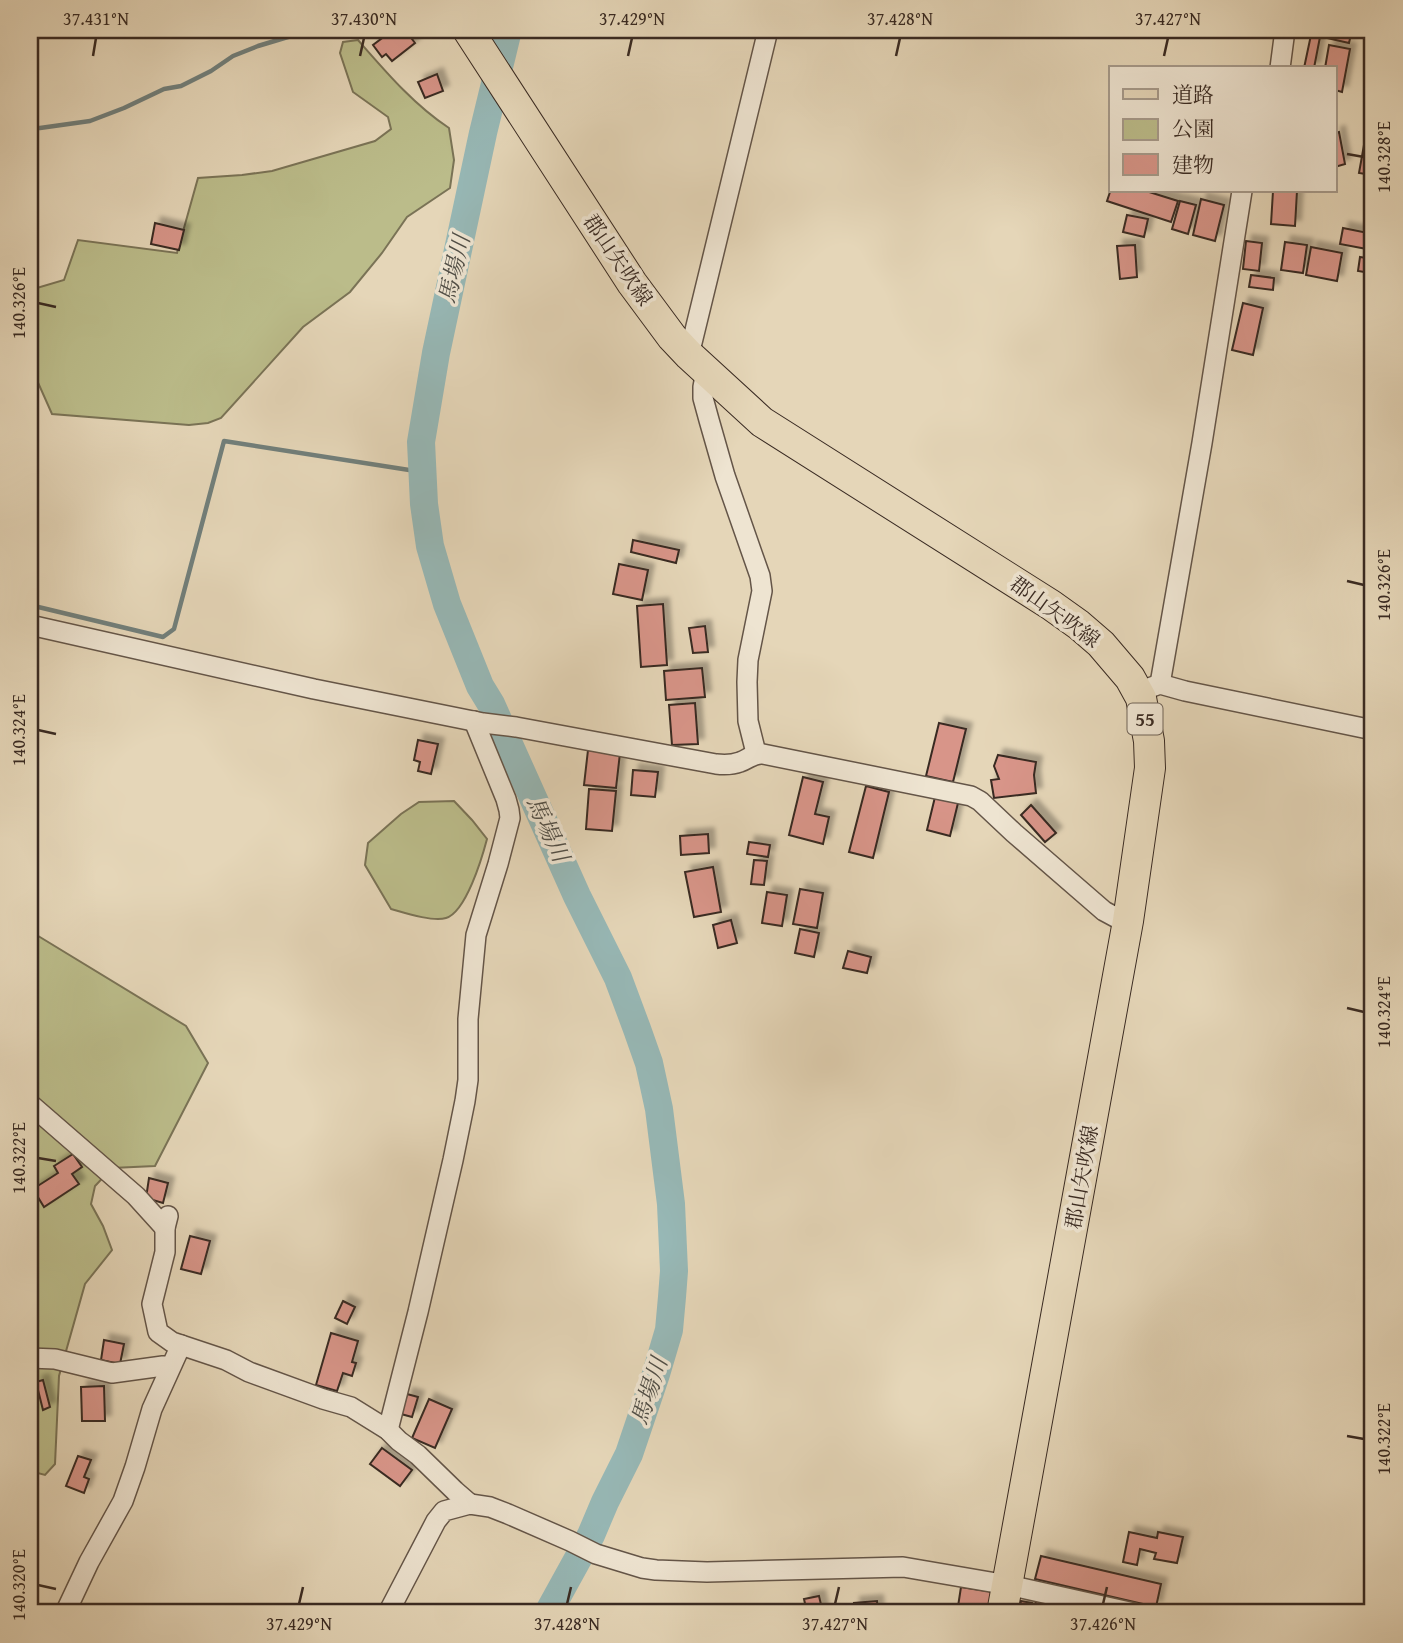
<svg xmlns="http://www.w3.org/2000/svg" width="1403" height="1643" font-family="'Gentium Book Plus','Noto Serif JP',serif">
<style>
.green{fill:#bbbc8a;stroke:#7a7356;stroke-width:2}
.lines{fill:none;stroke-linecap:round;stroke-linejoin:round}
.stream{stroke:#717f7b;stroke-width:4.5}
.river{stroke:#97b8b6;stroke-width:28}
.building{fill:#d89589;stroke:#392a22;stroke-width:2;filter:url(#shadow)}
.minor-casing{stroke:#645548;stroke-width:22}
.primary-casing{stroke:#392a22;stroke-width:32}
.minor{stroke:#eee4d1;stroke-width:19}
.primary{stroke:#e5d6b8;stroke-width:30}
.ticks{fill:none;stroke:#392a22;stroke-width:2.5}
.labels{text-anchor:middle;stroke-width:7;stroke-linejoin:round;paint-order:stroke}
.shield{fill:#eee4d1;stroke:#6f6256;stroke-width:2}
.shield-label{font-size:19px;font-weight:bold;fill:#392a22}
.street-label{font-size:21px;fill:#392a22;stroke:#eee4d1}
.water-label{font-size:23px;font-style:italic;fill:#504e47;stroke:#eee4d1}
.neatline{fill:none;stroke:#392a22;stroke-width:2.5}
.ticks-label{font-size:18px;text-anchor:middle;fill:#392a22}
</style>
<defs>
<filter id="shadow"><feDropShadow dx="6" dy="-6" stdDeviation="2" flood-color="#0004"/></filter>
</defs>
<rect width="100%" height="100%" fill="#e5d6b8"/>
<filter id="stains"><feTurbulence type="fractalNoise" baseFrequency=".00286" numOctaves="4"/><feColorMatrix values="0 0 0 0 .2 0 0 0 0 .09 0 0 0 0 .02 0 0 0 .5 -.17"/></filter>
<radialGradient id="worn" r=".72"><stop offset=".6" stop-color="#630" stop-opacity="0"/><stop offset="1" stop-color="#630" stop-opacity=".3"/></radialGradient>
<g class="green">
<path d="M358,40C386,72 414,105 449,128L454,160L450,188L407,217L382,253L350,292L303,327L221,418L208,423L189,425L52,414L32,369H30V290L64,280L78,240L177,253L198,178L242,175L272,171L375,141L391,129L388,117L353,92L340,53L343,42Z"/>
<path d="M454,801L472,820L487,839C482,858 466,912 446,918C433,922 405,913 391,909L365,865L368,843L401,814L419,802Z"/>
<path d="M30,931L186,1026L208,1063L155,1166L112,1168L95,1186L91,1204L103,1226L112,1250L85,1284L59,1376L55,1464L45,1475L30,1471Z"/>
</g>
<g class="lines">
<g class="stream">
<path d="M30,128H40L90,121L124,108L164,89L181,86L211,71L233,56L258,46L311,30"/>
<path d="M30,605L163,637L174,629L224,441L422,472"/>
</g>
<path class="river" d="M508,30L483,133L436,353L421,442L424,504L430,546L447,604L480,686L491,704L577,896L618,978L637,1029L649,1063L659,1109L671,1204L674,1271L672,1297L669,1330L656,1374L629,1454L605,1502L591,1535L548,1613"/>
</g>
<g class="building">
<path d="M393,30H413L418,35L412,39L415,43L392,61L386,54L382,57L373,45Z"/>
<path d="M1329,30H1352L1349,43L1327,38Z"/>
<path d="M1311,35L1320,37L1314,68H1304Z"/>
<path d="M1329,45L1350,49L1342,92L1335,90V68H1325Z"/>
<path d="M437,74L443,91L425,98L418,82Z"/>
<path d="M1339,132L1345,164L1335,167V133Z"/>
<path d="M1364,145L1373,147L1372,175L1359,173Z"/>
<path d="M1111,189V191H1146L1178,201L1171,222L1107,201Z"/>
<path d="M1273,191H1297L1295,226L1271,224Z"/>
<path d="M1201,199L1224,205L1215,241L1193,235Z"/>
<path d="M1180,201L1196,205L1188,234L1172,229Z"/>
<path d="M1127,215L1148,219L1144,237L1123,232Z"/>
<path d="M155,223L184,230L179,250L151,244Z"/>
<path d="M1343,228L1373,234L1372,250L1340,244Z"/>
<path d="M1246,241L1262,243L1259,271L1243,269Z"/>
<path d="M1285,242L1307,245L1303,273L1281,270Z"/>
<path d="M1135,245L1137,277L1120,279L1117,246Z"/>
<path d="M1311,247L1342,253L1337,281L1306,275Z"/>
<path d="M1360,257L1373,259L1371,273L1358,271Z"/>
<path d="M1251,275L1274,278L1273,290L1249,287Z"/>
<path d="M1243,303L1263,308L1253,355L1232,350Z"/>
<path d="M633,540L679,550L676,563L631,552Z"/>
<path d="M619,564L648,570L642,600L613,594Z"/>
<path d="M663,604L667,665L641,667L637,606Z"/>
<path d="M705,626L708,652L693,653L689,628Z"/>
<path d="M702,668L705,697L666,700L664,671Z"/>
<path d="M695,703L698,744L672,745L669,705Z"/>
<path d="M939,723L966,729L953,782L926,776Z"/>
<path d="M418,740L438,744L431,774L418,771L420,762L414,760Z"/>
<path d="M588,750L620,753L616,788L584,785Z"/>
<path d="M998,755L1036,762L1034,775L1036,793L994,798L991,780L999,779L994,766Z"/>
<path d="M633,770L658,772L655,797L631,795Z"/>
<path d="M803,777L823,782L815,814L829,817L823,844L789,835Z"/>
<path d="M866,786L889,792L873,858L849,852Z"/>
<path d="M589,789L616,791L612,831L586,829Z"/>
<path d="M935,797L958,803L950,836L927,830Z"/>
<path d="M1031,805L1056,833L1045,842L1021,815Z"/>
<path d="M708,834L709,853L681,855L680,836Z"/>
<path d="M749,842L770,845L768,857L747,854Z"/>
<path d="M754,860L767,861L764,885L751,884Z"/>
<path d="M713,867L721,912L694,917L685,872Z"/>
<path d="M800,889L823,893L817,928L793,924Z"/>
<path d="M767,892L787,895L782,926L762,923Z"/>
<path d="M731,920L737,943L718,948L713,925Z"/>
<path d="M800,929L819,933L814,957L795,953Z"/>
<path d="M848,951L871,957L867,973L843,968Z"/>
<path d="M73,1154L82,1167L72,1174L79,1184L44,1207L33,1189L58,1173L54,1166Z"/>
<path d="M149,1178L168,1183L163,1203L146,1198Z"/>
<path d="M190,1236L210,1241L201,1274L181,1269Z"/>
<path d="M343,1301L355,1307L347,1324L335,1318Z"/>
<path d="M331,1333L358,1341L352,1362L356,1363L352,1376L343,1373L337,1391L316,1385Z"/>
<path d="M104,1340L124,1344L120,1364L101,1360Z"/>
<path d="M43,1380L50,1407L43,1410L36,1382Z"/>
<path d="M104,1386L105,1421H82L81,1387Z"/>
<path d="M407,1394L418,1397L412,1417L401,1414Z"/>
<path d="M429,1399L452,1409L435,1448L412,1438Z"/>
<path d="M382,1448L412,1470L400,1486L370,1464Z"/>
<path d="M78,1456L91,1460L84,1477L89,1479L84,1493L66,1486Z"/>
<path d="M1129,1532L1157,1538L1158,1532L1183,1537L1177,1563L1154,1559L1156,1553L1140,1549L1137,1565L1123,1562Z"/>
<path d="M1041,1556L1161,1584L1156,1607L1035,1579Z"/>
<path d="M961,1587L994,1592L990,1613H957Z"/>
<path d="M819,1596L823,1613H802L801,1609L806,1608L804,1599Z"/>
<path d="M877,1601L878,1613H855L854,1603Z"/>
<path d="M1021,1601L1032,1603L1031,1613L1019,1612Z"/>
<path d="M1036,1601L1059,1605L1057,1613H1034Z"/>
</g>
<g class="lines">
<g class="minor-casing">
<g id="minor">
<path d="M1280,68L1285,30"/>
<path d="M689,355L768,30"/>
<path d="M706,371L703,387V398L709,420L725,476L760,576L762,591L748,660L747,682L748,721L756,753"/>
<path d="M30,625L314,689L483,723L516,727L716,764C725,765 732,765 740,762C749,759 753,753 763,754L971,796L980,801L1014,833L1104,911L1117,918L1128,921"/>
<path d="M1160,684L1202,443L1242,191"/>
<path d="M1149,688L1160,684L1185,691L1373,730"/>
<path d="M30,1104L136,1196L165,1228"/>
<path d="M168,1216L165,1228V1252L152,1304L158,1332L172,1342L226,1360L249,1372L323,1399L351,1407L388,1430L399,1441L418,1455L455,1491L470,1504"/>
<path d="M30,1358L55,1359L112,1373L163,1366L170,1367"/>
<path d="M388,1430L418,1312L453,1160L465,1101L468,1080V1019L476,935L498,864L510,818L509,810L506,799L474,721"/>
<path d="M65,1613L89,1562L123,1501L135,1467L152,1409L181,1345"/>
<path d="M388,1613L436,1521L444,1511L470,1504L490,1507L508,1514L570,1541L596,1554L642,1568L656,1570L707,1572L903,1567L1008,1585L1134,1613"/>
</g>
</g>
<g class="primary-casing">
<path id="primary" d="M468,30L632,283L672,337L689,355L762,422L1051,605L1079,625L1101,644L1130,678L1141,698L1149,741L1150,768L1128,921L1002,1613"/>
</g>
<use href="#minor" class="minor"/>
<use href="#primary" class="primary"/>
</g>
<path class="ticks" d="M93,56L96,38M360,56L364,38M628,56L632,38M896,56L900,38M1164,56L1168,38M1347,154L1364,157M38,303L56,307M1347,581L1364,585M38,730L56,734M1347,1008L1364,1012M38,1158L56,1161M1347,1436L1364,1439M38,1585L56,1589M299,1604L303,1587M567,1604L571,1587M835,1604L839,1587M1103,1604L1107,1587"/>
<g class="labels">
<rect class="shield" x="1127.5" y="703.5" width="35" height="31" rx="5"/>
<g class="shield-label">
<text x="1145" y="726">55</text>
</g>
<g class="street-label">
<text transform="translate(618 260) rotate(56)" y="7">郡山矢吹線</text>
<text transform="translate(1055 612) rotate(36)" y="7">郡山矢吹線</text>
<text transform="translate(1082 1177) rotate(-80)" y="7">郡山矢吹線</text>
</g>
<g class="water-label">
<text transform="translate(454 269) rotate(-77)" y="8">馬場川</text>
<text transform="translate(548 829) rotate(65)" y="8">馬場川</text>
<text transform="translate(649 1391) rotate(-72)" y="8">馬場川</text>
</g>
</g>
<rect width="1403" height="1643" fill="none" stroke="#e5d6b8" stroke-width="77"/>
<rect x="1109" y="66" width="228" height="126" fill="#eee4d1" stroke="#a69a8b" stroke-width="2"/>
<rect x="1123" y="89" width="35" height="10" fill="#e5d6b8" stroke="#a69a8b" stroke-width="2"/>
<text x="1172" y="102" font-size="21" fill="#392a22">道路</text>
<rect x="1123" y="119" width="35" height="21" fill="#bbbc8a" stroke="#a69a8b" stroke-width="2"/>
<text x="1172" y="136" font-size="21" fill="#392a22">公園</text>
<rect x="1123" y="154" width="35" height="21" fill="#d89589" stroke="#a69a8b" stroke-width="2"/>
<text x="1172" y="172" font-size="21" fill="#392a22">建物</text>
<rect x="38" y="38" width="1326" height="1566" class="neatline"/>
<g class="ticks-label">
<text x="96" y="25">37.431°N</text>
<text x="364" y="25">37.430°N</text>
<text x="632" y="25">37.429°N</text>
<text x="900" y="25">37.428°N</text>
<text x="1168" y="25">37.427°N</text>
<text transform="translate(1384 157) rotate(-90)" y="6">140.328°E</text>
<text transform="translate(19 303) rotate(-90)" y="6">140.326°E</text>
<text transform="translate(1384 585) rotate(-90)" y="6">140.326°E</text>
<text transform="translate(19 730) rotate(-90)" y="6">140.324°E</text>
<text transform="translate(1384 1012) rotate(-90)" y="6">140.324°E</text>
<text transform="translate(19 1158) rotate(-90)" y="6">140.322°E</text>
<text transform="translate(1384 1439) rotate(-90)" y="6">140.322°E</text>
<text transform="translate(19 1585) rotate(-90)" y="6">140.320°E</text>
<text x="299" y="1630">37.429°N</text>
<text x="567" y="1630">37.428°N</text>
<text x="835" y="1630">37.427°N</text>
<text x="1103" y="1630">37.426°N</text>
</g>
<rect width="100%" height="100%" filter="url(#stains)"/>
<rect width="100%" height="100%" fill="url(#worn)"/>
</svg>
